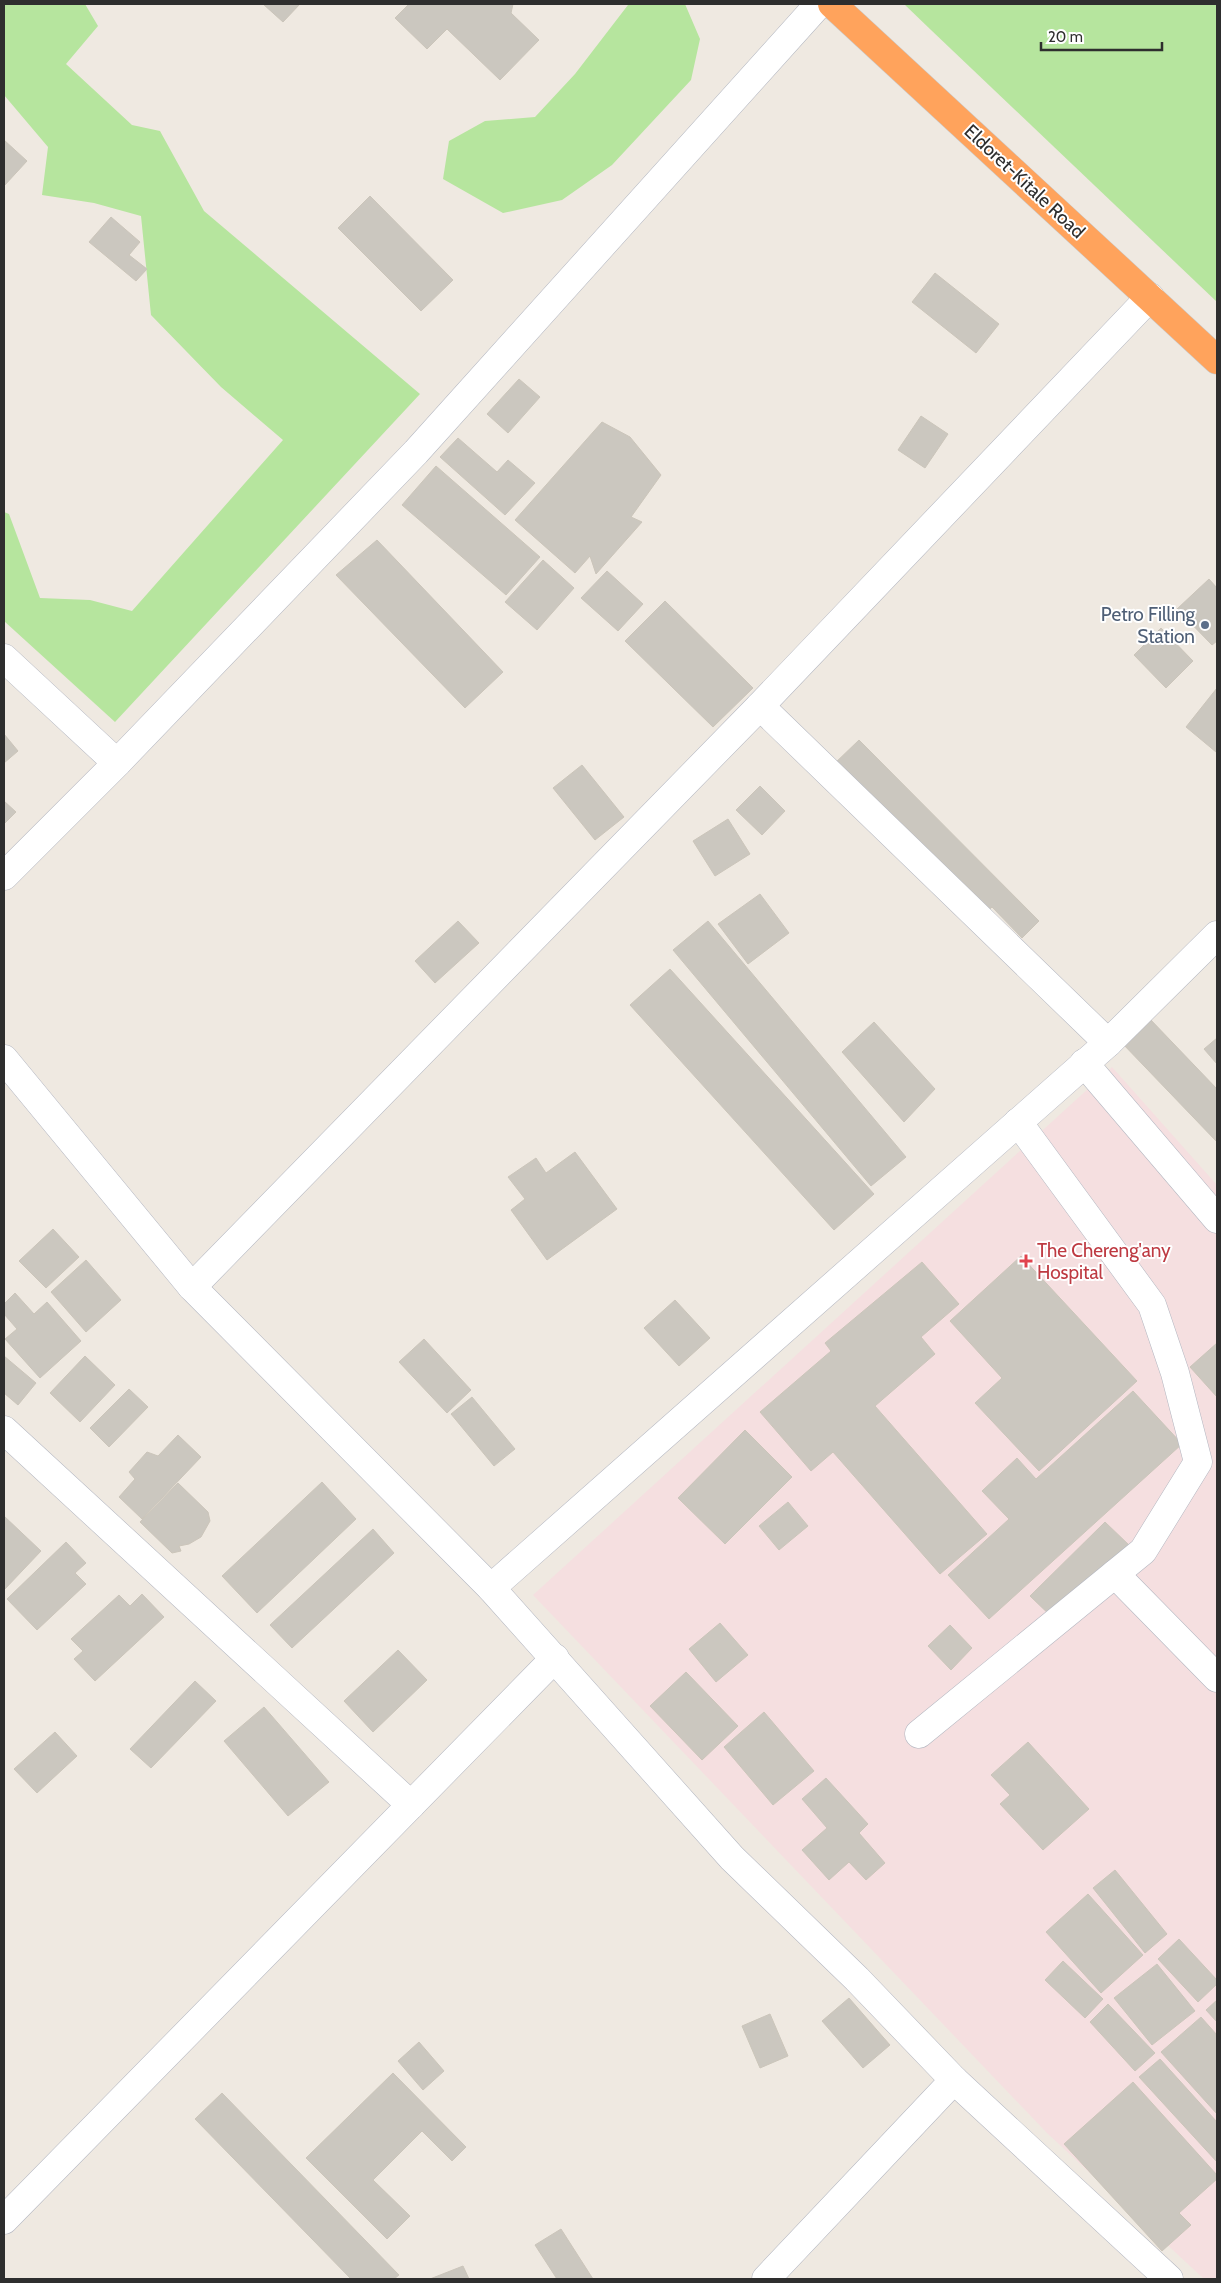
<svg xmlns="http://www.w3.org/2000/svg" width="1221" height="2283" font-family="Cabin,sans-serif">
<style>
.medical{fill:#f5dfe0}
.green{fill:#b6e59e}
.building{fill:#cbc7bf;stroke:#cbc5ba}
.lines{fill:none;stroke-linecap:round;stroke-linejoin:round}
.minor-casing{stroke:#b4b7c1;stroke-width:29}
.highway-casing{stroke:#c9c9c9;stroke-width:29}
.minor{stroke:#fff;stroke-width:28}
.highway{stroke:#ffa35c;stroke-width:28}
.service-dot{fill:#5c6f8a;stroke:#fff;stroke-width:2}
.health-dot{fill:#e0444e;stroke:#fff;stroke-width:2}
.labels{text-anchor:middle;stroke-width:4;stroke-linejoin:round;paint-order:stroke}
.street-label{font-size:19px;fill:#2e2e2e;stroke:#fff}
.service-label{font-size:19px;fill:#4e5e75;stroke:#fff;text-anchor:end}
.health-label{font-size:19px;fill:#be3a42;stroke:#fff;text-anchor:start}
</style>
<rect width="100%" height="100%" fill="#efe9e1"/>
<path class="medical" d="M1112,1067L1217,1185V2279H1204L1047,2133L533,1595Z"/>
<g class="green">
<path d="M4,4H85L98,26L66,64L132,125L160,131L204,211L420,394L115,722L4,621V512L9,514L40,598L90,600L132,611L283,440L221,387L151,315L141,216L94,203L42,195L48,147L4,95Z"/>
<path d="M633,4H685L700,39L691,80L612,165L562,200L503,213L443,179L449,141L485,121L535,117L575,74L628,5Z"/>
<path d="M904,4H1217V302L931,30Z"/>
</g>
<g class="building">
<path d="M263,4H300L283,22Z"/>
<path d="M409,4H513L511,13L539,40L500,80L447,29L427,49L395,18Z"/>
<path d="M4,140L27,161L4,186Z"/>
<path d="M370,196L453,280L421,311L338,228Z"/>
<path d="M111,217L140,242L129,255L147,269L136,281L89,242Z"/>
<path d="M935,273L999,324L976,353L912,302Z"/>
<path d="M519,379L540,397L508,433L487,414Z"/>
<path d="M921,416L948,434L925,468L898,450Z"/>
<path d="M602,422L630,437L661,475L631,517L642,522L596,574L590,556L575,573L515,520Z"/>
<path d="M458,438L497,472L508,460L535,483L505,515L440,457Z"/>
<path d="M436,466L540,557L506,595L402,505Z"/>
<path d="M377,540L503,672L465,708L336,575Z"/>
<path d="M543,560L574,588L537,630L505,602Z"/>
<path d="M607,571L643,604L618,631L581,598Z"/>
<path d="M1209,579L1217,588V641L1212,645L1177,609Z"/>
<path d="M665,601L753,688L713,727L625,641Z"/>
<path d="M1161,628L1193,661L1166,688L1134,655Z"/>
<path d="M1217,688V751L1216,752L1186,727Z"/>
<path d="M4,734L18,751L4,763Z"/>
<path d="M859,740L1039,921L1022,938L992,907L983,915L833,765Z"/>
<path d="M582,765L624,817L595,840L553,788Z"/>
<path d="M760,786L785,811L762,835L736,810Z"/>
<path d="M4,801L16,812L4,824Z"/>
<path d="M728,819L750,854L715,876L693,841Z"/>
<path d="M760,894L789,933L748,964L718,924Z"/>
<path d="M458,921L479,943L435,983L415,961Z"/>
<path d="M708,921L906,1157L871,1186L673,950Z"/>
<path d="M670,969L874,1194L834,1230L630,1005Z"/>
<path d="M1149,1018L1217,1089V1142L1122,1043Z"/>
<path d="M874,1022L935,1089L904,1122L842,1052Z"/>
<path d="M1217,1038V1064L1204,1049Z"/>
<path d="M575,1152L617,1209L547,1260L511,1210L525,1199L508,1177L536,1158L546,1173Z"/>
<path d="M53,1229L79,1257L46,1288L19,1261Z"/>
<path d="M1021,1256L1137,1381L1039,1471L975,1403L1002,1378L950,1321Z"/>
<path d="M86,1260L121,1300L86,1332L51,1292Z"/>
<path d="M922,1262L959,1304L921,1337L935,1354L875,1406L987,1534L940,1574L833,1452L811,1471L760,1412L831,1351L825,1343Z"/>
<path d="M15,1293L34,1314L47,1302L81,1341L40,1378L5,1339L17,1329L4,1314V1304Z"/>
<path d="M675,1300L710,1338L679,1366L644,1328Z"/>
<path d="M424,1339L471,1390L447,1413L399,1362Z"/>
<path d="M1217,1343V1397L1190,1367Z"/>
<path d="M4,1356L36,1383L18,1405L4,1393Z"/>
<path d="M85,1356L115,1385L80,1422L50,1393Z"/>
<path d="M129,1389L148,1407L109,1447L90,1428Z"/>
<path d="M1133,1391L1182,1444L989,1619L948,1575L1009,1519L982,1491L1017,1458L1036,1479Z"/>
<path d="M472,1397L515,1449L494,1466L451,1414Z"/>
<path d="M745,1430L792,1477L725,1544L678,1498Z"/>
<path d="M178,1435L201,1457L142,1519L119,1497L135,1479L129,1472L147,1452L158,1456Z"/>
<path d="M322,1482L356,1519L257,1613L222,1576Z"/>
<path d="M178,1483L208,1512L210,1521L201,1537L189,1544L179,1546L181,1551L172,1553L140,1522Z"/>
<path d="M788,1502L808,1526L779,1550L759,1526Z"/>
<path d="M4,1516L41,1551L4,1590Z"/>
<path d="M1105,1522L1129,1545L1055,1620L1030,1596Z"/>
<path d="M373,1529L394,1553L292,1648L270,1625Z"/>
<path d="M66,1542L86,1563L75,1573L86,1584L37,1630L7,1599Z"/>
<path d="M142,1594L164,1617L95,1681L74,1659L83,1651L71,1639L119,1595L130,1606Z"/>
<path d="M720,1623L748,1655L716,1682L689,1649Z"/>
<path d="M950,1625L972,1648L951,1670L928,1646Z"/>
<path d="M398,1650L427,1680L373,1732L344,1701Z"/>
<path d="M686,1672L738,1726L702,1760L650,1706Z"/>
<path d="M195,1681L216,1701L151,1768L130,1749Z"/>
<path d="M264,1707L329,1782L288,1816L224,1741Z"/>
<path d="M764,1712L814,1771L773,1805L724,1747Z"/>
<path d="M55,1732L77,1756L37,1793L14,1769Z"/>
<path d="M1028,1742L1089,1809L1043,1850L1000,1804L1010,1795L991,1775Z"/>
<path d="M826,1778L868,1824L859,1833L885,1863L866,1880L849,1862L829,1880L802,1850L827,1828L802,1799Z"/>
<path d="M1115,1870L1167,1934L1145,1953L1093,1888Z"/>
<path d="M1088,1894L1143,1955L1101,1993L1046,1932Z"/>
<path d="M1179,1939L1217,1980V1984L1198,2002L1158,1959Z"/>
<path d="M1063,1961L1103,1999L1085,2018L1045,1980Z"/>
<path d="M1157,1964L1195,2011L1152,2045L1114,1998Z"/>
<path d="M849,1998L890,2045L863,2068L822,2021Z"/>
<path d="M1217,2000V2022L1206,2010Z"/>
<path d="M1108,2004L1155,2053L1135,2071L1090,2022Z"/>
<path d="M770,2014L788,2056L760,2068L742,2026Z"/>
<path d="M1201,2017L1217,2035V2114L1161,2052Z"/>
<path d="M419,2042L444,2071L423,2090L398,2061Z"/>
<path d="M1160,2059L1217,2122V2162L1139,2077Z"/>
<path d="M393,2073L466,2147L452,2161L422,2131L373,2180L410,2216L387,2239L306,2158Z"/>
<path d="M1133,2082L1217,2175V2179L1179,2213L1191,2225L1162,2251L1064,2144Z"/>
<path d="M222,2093L399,2275L394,2279H351L195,2119Z"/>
<path d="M561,2229L593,2279H557L535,2245Z"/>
<path d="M463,2266L469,2279H430Z"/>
</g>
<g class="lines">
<g class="minor-casing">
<g id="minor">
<path d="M4,658L117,763"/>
<path d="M760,706L1108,1043"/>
<path d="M4,876L117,763L416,452L819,4"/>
<path d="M4,1059L192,1287L491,1588L732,1858L857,1979L954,2080L766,2279"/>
<path d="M1084,1063L1217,1219"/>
<path d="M192,1287L760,706L1150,297"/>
<path d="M4,1430L411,1805"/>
<path d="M1115,1574L1217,1678"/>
<path d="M491,1588L1108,1043L1217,935"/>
<path d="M919,1734L1143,1551L1198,1462L1175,1373L1152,1305L1018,1122"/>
<path d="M954,2080L1169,2279"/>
<path d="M4,2220L555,1658"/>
</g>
</g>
<g class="highway-casing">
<path id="highway" d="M832,4L1217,360"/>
</g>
<use href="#minor" class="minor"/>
<use href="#highway" class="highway"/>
</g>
<circle class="service-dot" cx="1205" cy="625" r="5"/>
<path class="health-dot" d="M1023.5 1253.5h5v5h5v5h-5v5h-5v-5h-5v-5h5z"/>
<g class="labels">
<g class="street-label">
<text transform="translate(1025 181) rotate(43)" y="7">Eldoret-Kitale Road</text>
</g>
<g class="service-label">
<text x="1195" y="621">Petro Filling<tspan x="1195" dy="22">Station</tspan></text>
</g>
<g class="health-label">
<text x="1037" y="1257">The Chereng'any<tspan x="1037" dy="22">Hospital</tspan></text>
</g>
</g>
<rect width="1221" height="2283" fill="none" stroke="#2e2e2e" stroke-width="10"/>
<path d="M1041 42v8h121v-8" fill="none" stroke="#2e2e2e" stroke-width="2.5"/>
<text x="1048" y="42" font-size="15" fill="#2e2e2e" stroke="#ffffff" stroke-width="4" paint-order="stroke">20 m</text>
</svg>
